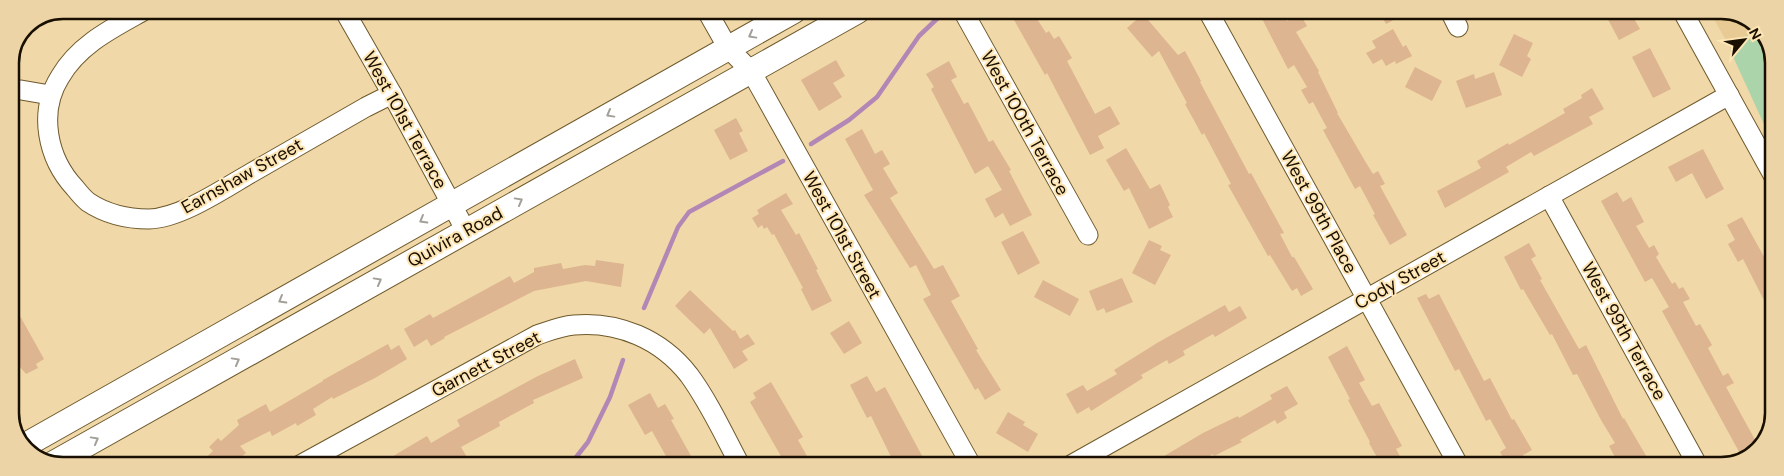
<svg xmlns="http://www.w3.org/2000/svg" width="1784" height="476" font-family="'DM Sans',sans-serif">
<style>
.built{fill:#e8cb94}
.green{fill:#abd4aa}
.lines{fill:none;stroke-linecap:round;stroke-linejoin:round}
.stream{stroke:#b287b5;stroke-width:4.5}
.building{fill:#ddb590}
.minor-casing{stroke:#6e592c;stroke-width:21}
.major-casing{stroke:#6e592c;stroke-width:26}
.minor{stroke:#fff;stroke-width:19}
.major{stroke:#fff;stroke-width:24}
.oneway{stroke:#a39f99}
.labels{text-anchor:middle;stroke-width:4;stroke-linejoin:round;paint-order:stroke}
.street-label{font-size:18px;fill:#180f01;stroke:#fee5b4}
.rim{fill:none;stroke:#180f01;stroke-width:2.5}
</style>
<rect width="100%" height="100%" fill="#f0d8a8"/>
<path class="built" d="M1710,12H1735L1761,28L1774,59V126Z"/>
<path class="green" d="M1761,28L1774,59L1773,144L1730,50L1742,46L1745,43L1742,38Z"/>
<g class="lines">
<g class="stream">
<path d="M811,144L849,120L877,97L919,36L941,15"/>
<path d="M644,308L678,227L689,212L783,161"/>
<path d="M570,465L588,442L610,397L623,360"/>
</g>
</g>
<g class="building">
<path d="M1009,11H1032L1046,33L1049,31L1054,39L1059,36L1072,58L1067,61L1095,114L1110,106L1120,124L1098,136L1104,148L1090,155L1047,73L1045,75Z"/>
<path d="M1258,11H1282L1287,21L1300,14L1307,26L1296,32L1319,71L1318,72L1338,113H1337L1365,161L1373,174L1378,171L1385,184L1380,186L1407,235L1390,245L1373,215L1375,214L1360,186L1355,189L1323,130L1327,128L1313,102L1309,104L1301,90L1307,87L1294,65L1288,69Z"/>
<path d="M1379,11H1410L1386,24Z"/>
<path d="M1604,12H1630L1640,29L1619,40Z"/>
<path d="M1143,14L1178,55L1185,51L1201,81L1200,82L1249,174L1251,173L1284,233L1280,234L1292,257H1294L1313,289L1301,296L1297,288L1292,291L1270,255L1268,256L1228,185L1231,184L1204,133L1202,135L1185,104L1187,103L1159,51L1152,57L1127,28Z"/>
<path d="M1393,29L1403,47L1406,45L1412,56L1396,64L1395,61L1386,66L1382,59L1373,64L1366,53L1376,48L1372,41Z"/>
<path d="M1514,34L1533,43L1527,56L1531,59L1522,77L1499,65Z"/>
<path d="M1650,48L1671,89L1653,98L1632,57Z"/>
<path d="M836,60L845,76L833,83L842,97L819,111L801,80Z"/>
<path d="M949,61L957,77L951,80L964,104L968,102L989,142L993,140L1011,170L1009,171L1032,215L1010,226L1003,213L995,218L985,199L1002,190L988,166L975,174L931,89L934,87L926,74Z"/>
<path d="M1415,67L1442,81L1432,101L1405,87Z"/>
<path d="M1494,72L1502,95L1466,108L1456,81L1474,74L1475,79Z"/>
<path d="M1592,88L1604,109L1589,117L1593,124L1534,156L1531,152L1506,167L1509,172L1445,208L1437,191L1481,168L1477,161L1508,143L1509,145L1565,113L1563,109L1582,98L1581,95Z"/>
<path d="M736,118L743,131L739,133L748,151L730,160L714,130Z"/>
<path d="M862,129L875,154L882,150L890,164L883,168L898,193L890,198L934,269L943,265L960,296L951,301L978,349L976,350L1001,390L985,400L978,388L975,390L923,299L931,295L916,265L910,268L864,195L873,190L845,139Z"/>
<path d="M1126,148L1150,189L1160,184L1170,205L1168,207L1173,217L1149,229L1129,188L1124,191L1106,160Z"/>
<path d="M1703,149L1724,189L1706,199L1692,173L1676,182L1668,167Z"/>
<path d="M1617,192L1623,202L1631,197L1644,222L1636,226L1649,248L1654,245L1659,254L1656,257L1672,284L1675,282L1679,289L1683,287L1690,299L1683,302L1696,326L1700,324L1712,345L1708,348L1723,376L1728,373L1734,383L1726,387L1759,447L1754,455L1743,459L1662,311L1669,307L1652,278L1645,282L1601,201Z"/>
<path d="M786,193L793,204L781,210L796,235L799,233L818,269L816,270L832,301L812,311L801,289L803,288L774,234L772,235L767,227L764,229L762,225L758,228L752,218L759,214L757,210Z"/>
<path d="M1742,217L1773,273V318L1743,259L1738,262L1728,244L1735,240L1727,225Z"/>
<path d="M1023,231L1040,263L1018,275L1001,242Z"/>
<path d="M1149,240L1162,246L1160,250L1171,255L1155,285L1132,273Z"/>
<path d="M1529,243L1536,256L1531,259L1542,279L1540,280L1579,349L1586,345L1623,419L1624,418L1652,466H1620L1609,446L1615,443L1601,420L1577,374L1573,375L1552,334L1550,335L1523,289L1521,290L1504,257Z"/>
<path d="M596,260L624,264L621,287L586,281L534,291L444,337L445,338L431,346L427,339L414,347L404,329L430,314L433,318L510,276L514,283L534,272V268L561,263L563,269L585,265L595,266Z"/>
<path d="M1122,278L1133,302L1106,313L1104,308L1097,311L1089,291Z"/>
<path d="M1043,280L1079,299L1070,316L1034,297Z"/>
<path d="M690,290L733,331L735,330L740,339L748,334L755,344L742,351L748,360L734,369L710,328L704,334L675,306Z"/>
<path d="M1426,294L1429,299L1439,294L1484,381L1490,378L1512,420L1514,419L1532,450L1523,455L1529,466H1508L1500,452L1506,448L1490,419L1486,421L1459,369L1455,371L1417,298Z"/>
<path d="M10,298L44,359L36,364L38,368L26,374L20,367L14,370L10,363Z"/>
<path d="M1225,305L1229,312L1240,306L1247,318L1215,337L1213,334L1183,351L1185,355L1169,364L1167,360L1141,375L1143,378L1091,411L1089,407L1077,414L1066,394L1083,385L1087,391L1117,374L1114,370L1157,343Z"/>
<path d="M849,321L862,343L844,354L830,333Z"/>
<path d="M388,344L391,350L399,345L407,359L375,378L333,399L332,397L313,409L316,415L297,426L296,423L272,436L270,431L240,446L246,453L233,464H199L213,451L209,447L218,438L221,441L239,425L237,420L266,404L270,412L323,381V380Z"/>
<path d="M1347,346L1365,380L1359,383L1372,406L1379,403L1402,446L1396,449L1403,462L1397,466H1382L1369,443L1370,442L1348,400L1350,399L1328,357Z"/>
<path d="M575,359L583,378L533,400L534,403L499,422L500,426L461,447L468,459L459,465H424L420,458L409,465H378L427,436L431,443L460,426L457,420L538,376Z"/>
<path d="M867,376L876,392L885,387L927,465H895L871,416L867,418L850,385Z"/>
<path d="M771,382L803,437L798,440L812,465H786L750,402L756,398L753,393Z"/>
<path d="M1287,386L1298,404L1284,412L1287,418L1277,424L1275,420L1240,440L1242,442L1214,456L1213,454L1194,465H1149L1203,433L1238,416L1239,418L1272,399L1270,395Z"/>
<path d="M650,393L658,408L665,404L674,419L671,420L696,465H671L652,431L645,435L628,405Z"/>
<path d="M1008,412L1025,422L1023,425L1038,434L1028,452L996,433Z"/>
</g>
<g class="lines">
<g class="minor-casing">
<g id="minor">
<path d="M145,10C113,28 79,44 60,77C38,112 47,158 75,188C79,193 83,198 88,202C106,214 127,219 149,219C181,218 223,189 251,173C290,151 328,129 366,107L392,94"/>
<path d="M344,10L392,94L466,231"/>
<path d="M707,11L728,48L751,71L971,465"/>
<path d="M963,11L1088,235"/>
<path d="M1208,11L1459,466"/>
<path d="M1450,11L1458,27"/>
<path d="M1683,12L1773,175"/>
<path d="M21,90L50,95"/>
<path d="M1549,196L1698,466"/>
<path d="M300,465L537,335C549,331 561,326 574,325C618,321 661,339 689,375C709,402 724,435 740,465"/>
<path d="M1071,465L1729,95"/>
</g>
</g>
<g class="major-casing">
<g id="major">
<path d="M22,447L794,11"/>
<path d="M52,464L858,11"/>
</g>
</g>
<use href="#minor" class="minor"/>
<use href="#major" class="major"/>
</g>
<defs><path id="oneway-chevron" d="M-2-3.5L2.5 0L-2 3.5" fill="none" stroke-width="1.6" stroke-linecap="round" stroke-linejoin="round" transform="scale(1.25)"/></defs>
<g class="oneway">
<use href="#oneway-chevron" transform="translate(752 35) rotate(151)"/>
<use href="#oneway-chevron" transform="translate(610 114) rotate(151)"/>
<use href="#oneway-chevron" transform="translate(519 201) rotate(-29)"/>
<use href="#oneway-chevron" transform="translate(423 220) rotate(150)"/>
<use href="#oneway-chevron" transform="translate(378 281) rotate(-29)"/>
<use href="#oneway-chevron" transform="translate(282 300) rotate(150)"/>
<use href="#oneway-chevron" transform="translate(236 361) rotate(-29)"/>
<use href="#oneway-chevron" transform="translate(95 440) rotate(-29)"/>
</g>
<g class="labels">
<g class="street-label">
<text transform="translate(405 120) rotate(61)" y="6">West 101st Terrace</text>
<text transform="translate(1025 123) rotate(61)" y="6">West 100th Terrace</text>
<text transform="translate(242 176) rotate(-29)" y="6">Earnshaw Street</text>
<text transform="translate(1319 212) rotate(61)" y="6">West 99th Place</text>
<text transform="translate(842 235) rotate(61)" y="6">West 101st Street</text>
<text transform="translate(455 237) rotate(-29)" y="6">Quivira Road</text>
<text transform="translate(1400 280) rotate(-29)" y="6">Cody Street</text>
<text transform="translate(1624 331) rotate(61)" y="6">West 99th Terrace</text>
<text transform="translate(486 364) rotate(-28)" y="6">Garnett Street</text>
</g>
</g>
<path d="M0 0H1784V476H0ZM63 19H1721A44 44 0 0 1 1765 63V413A44 44 0 0 1 1721 457H63A44 44 0 0 1 19 413V63A44 44 0 0 1 63 19Z" fill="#ecd4a6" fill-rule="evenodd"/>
<path class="rim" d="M63 19H1721A44 44 0 0 1 1765 63V413A44 44 0 0 1 1721 457H63A44 44 0 0 1 19 413V63A44 44 0 0 1 63 19Z"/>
<g transform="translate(1744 40) rotate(61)" stroke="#fee5b4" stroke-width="4" paint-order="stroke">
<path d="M0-4L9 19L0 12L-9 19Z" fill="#180f01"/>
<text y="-8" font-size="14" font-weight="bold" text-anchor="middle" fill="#180f01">N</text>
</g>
</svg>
